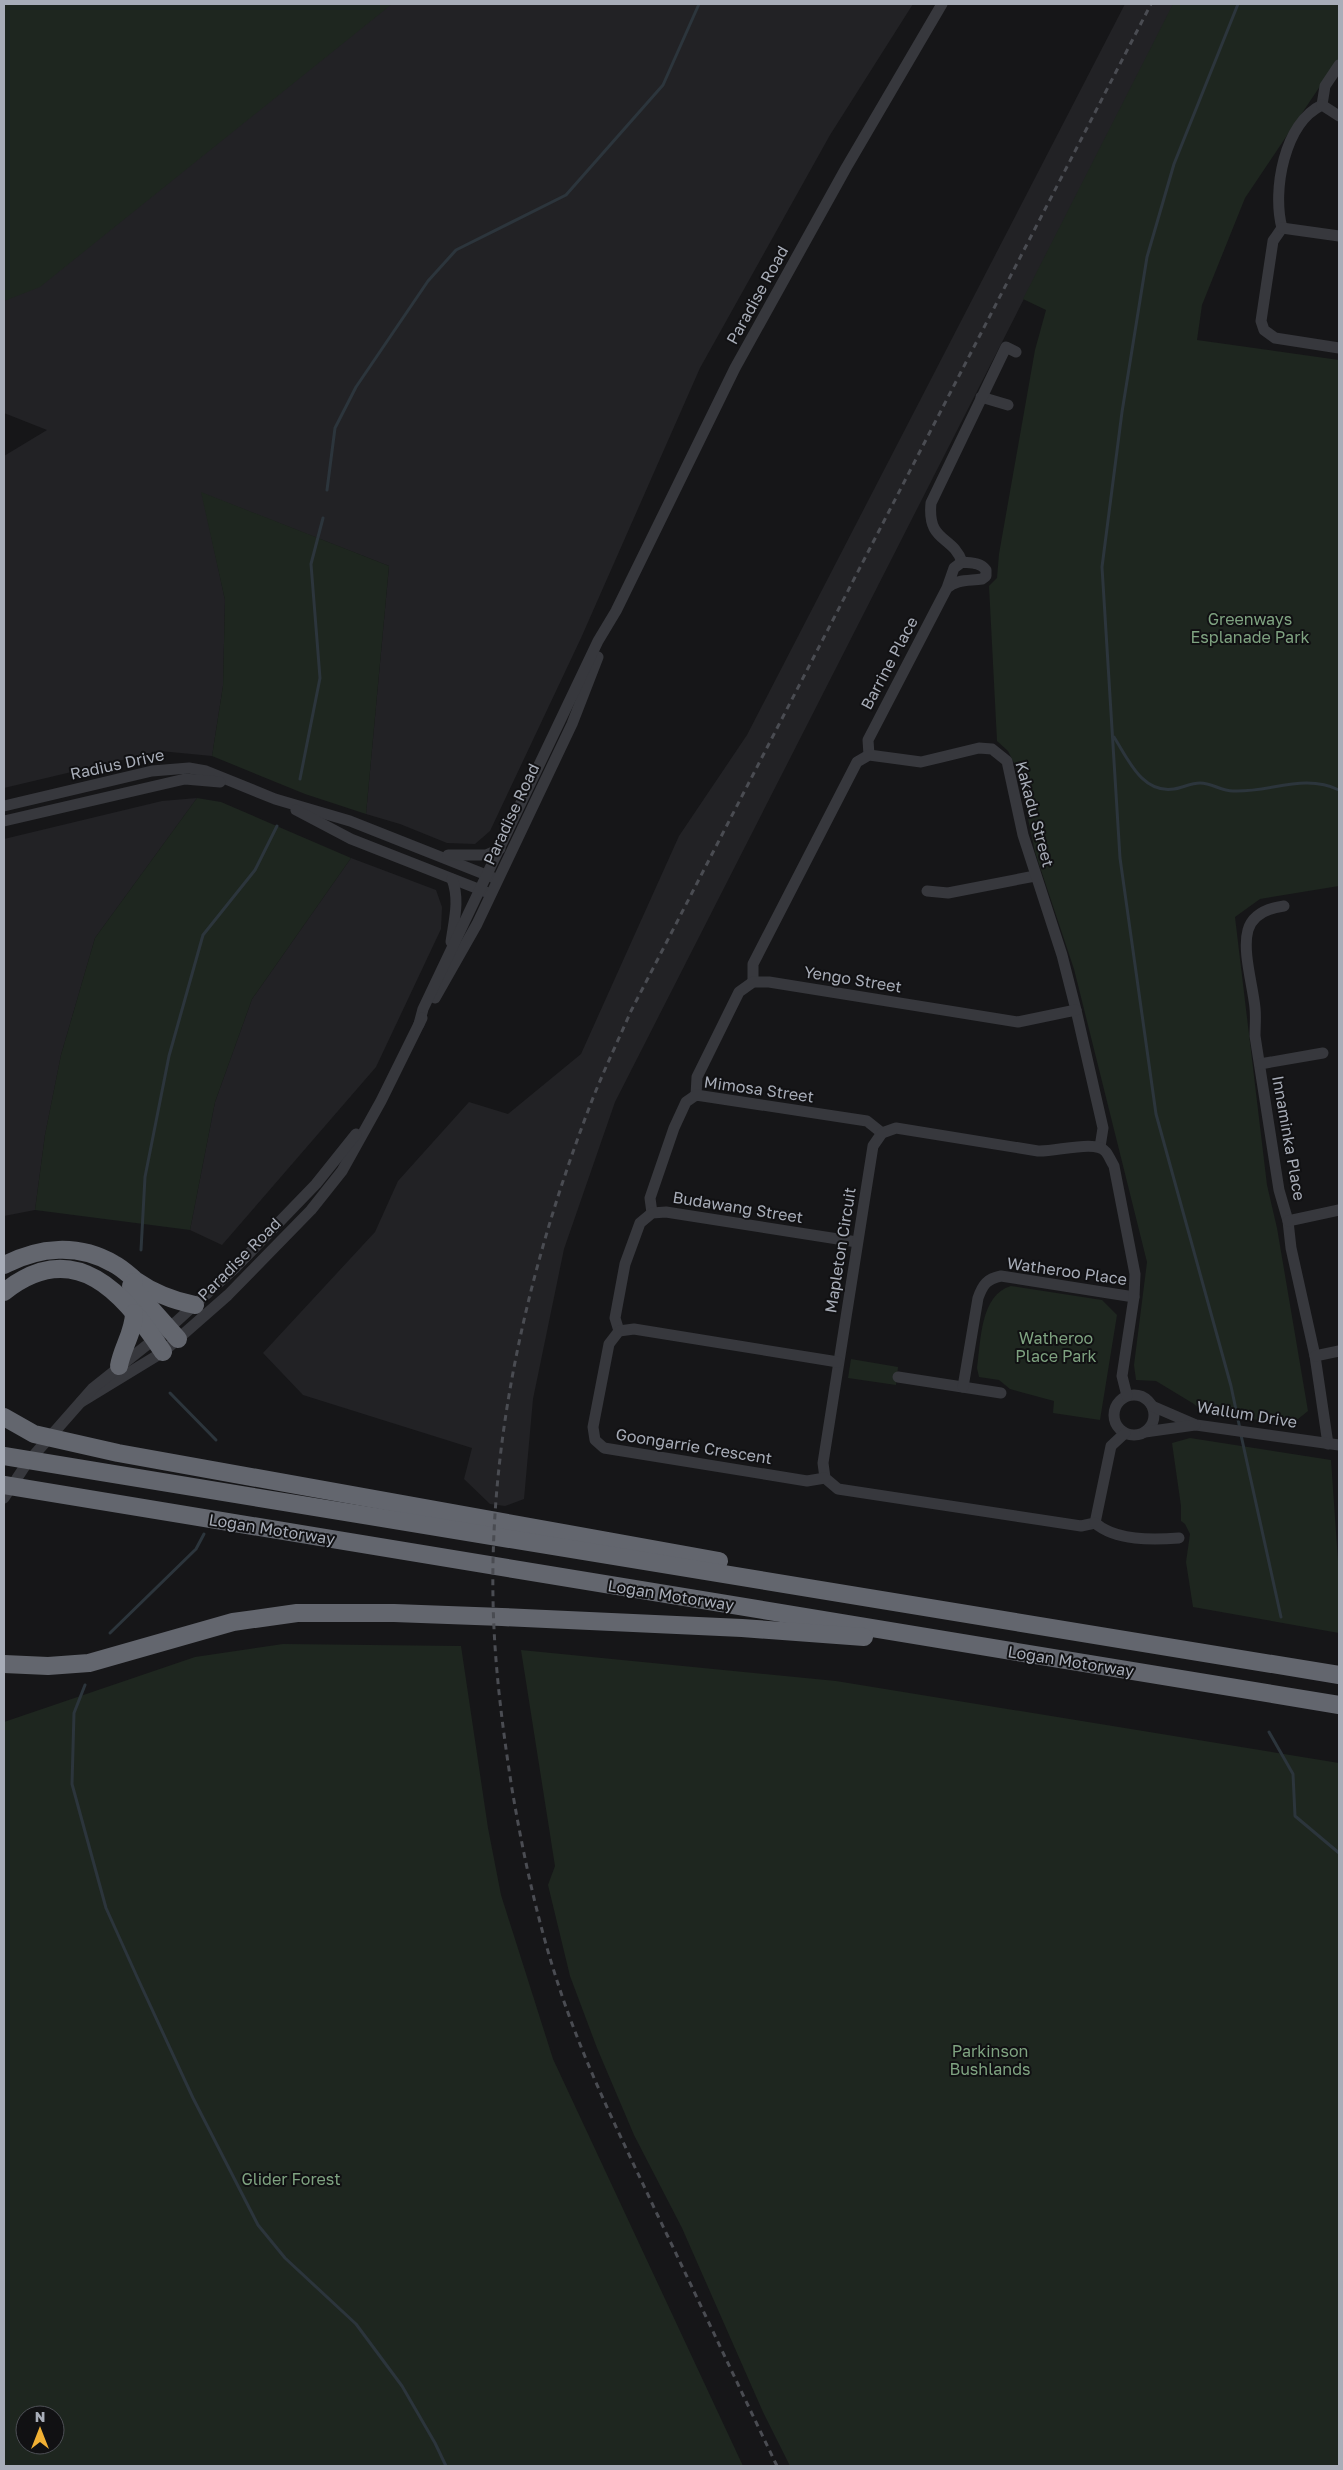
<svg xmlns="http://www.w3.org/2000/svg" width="1343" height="2470" font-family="'Golos Text',sans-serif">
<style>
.built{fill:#222225}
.green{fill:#1e261f;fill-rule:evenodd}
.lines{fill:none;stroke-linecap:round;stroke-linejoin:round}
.stream{stroke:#2c353c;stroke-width:3}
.minor{stroke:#37383d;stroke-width:11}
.highway{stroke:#63666e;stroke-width:18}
.rail{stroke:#4a4c52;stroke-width:3;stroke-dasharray:6 5;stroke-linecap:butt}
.labels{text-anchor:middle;stroke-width:4;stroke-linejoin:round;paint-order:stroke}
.street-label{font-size:16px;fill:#a8adb8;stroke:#111113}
.park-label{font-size:16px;fill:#7fa381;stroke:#111113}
</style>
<rect width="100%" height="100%" fill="#161618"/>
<g class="built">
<path d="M4,4H913L830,135L700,368L581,638L490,831L475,844L447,843L400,824L366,814L389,566L202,493L225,600L223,686L212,756L160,751L4,788V456L47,430L4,413Z"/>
<path d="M1125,4H1203L1113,181L1054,240L615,1102L564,1249L533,1399L524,1499L505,1506L490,1504L464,1479L472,1448L303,1395L263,1353L375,1232L398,1181L469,1102L508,1114L581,1054L679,836L747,735Z"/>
<path d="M197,798L95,938L61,1055L45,1135L35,1210L4,1216V839L162,801Z"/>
<path d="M351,858L436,890L442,907L441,929L376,1067L222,1245L190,1230L215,1102L252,999Z"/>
</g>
<g class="green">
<path d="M4,4H392L40,287L4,301Z"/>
<path d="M1173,4H1339V58L1245,198L1202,305L1197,340L1339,360V886L1260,899L1235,917L1267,1185L1277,1228L1308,1411L1293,1423L1206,1415L1194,1404L1156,1381L1136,1380L1134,1365L1147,1262L1074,969L1035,852L1018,771L1008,751L997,741L989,586L997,578L999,554L1035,350L1046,310L1023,299Z"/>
<path d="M201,492L389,566L366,814L305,794L212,756L223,686L225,600Z"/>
<path d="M197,798L221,802L351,858L252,999L215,1102L190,1230L35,1210L45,1135L61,1055L95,938Z"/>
<path d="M1011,1286L1102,1300L1117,1315L1100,1420L1053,1413L1054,1401L1010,1389L999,1380L979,1377L977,1368C981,1341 980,1295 1011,1286Z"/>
<path d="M851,1359L898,1367L896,1385L848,1378Z"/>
<path d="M1190,1438L1331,1460L1339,1575V1633L1193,1607L1186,1562L1190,1534L1185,1524L1181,1521V1506L1172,1443Z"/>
<path d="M283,1644L461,1646L488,1828L501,1895L553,2059L743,2466H4V1722L195,1657ZM25,2415H55V2445H25Z"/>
<path d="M521,1650L836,1681L1339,1763V2466H790L763,2412L682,2228L634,2135L597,2048L570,1976L548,1885L555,1866Z"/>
</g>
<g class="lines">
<g class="stream">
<path d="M1238,4L1174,164L1147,257L1122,412L1102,567L1120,858L1156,1114L1231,1386L1240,1429"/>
<path d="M327,490L335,428L356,387L428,281L456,250L566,195L663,85L699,4"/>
<path d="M1114,737C1128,759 1142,794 1174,789C1182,788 1191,783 1200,783C1212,783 1221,791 1233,791C1269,793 1304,773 1339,790"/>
<path d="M300,779L320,678L311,564L323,518"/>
<path d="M141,1250L145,1177L169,1056L203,935L255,870L277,826"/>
<path d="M170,1393L216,1440"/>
<path d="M1241,1435L1281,1617"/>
<path d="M110,1633L196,1549L204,1534"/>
<path d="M85,1685L74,1713L72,1784L106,1908L138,1979L193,2098L258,2225L285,2258L356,2324L402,2386L435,2443L446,2466"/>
<path d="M1269,1732L1293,1774L1295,1816L1339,1853"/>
</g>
<g class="minor">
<path d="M1339,65L1325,86L1322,105C1284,123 1272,191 1282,228L1273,241L1261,321L1264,330L1275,338L1339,348"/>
<path d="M1322,105L1339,116"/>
<path d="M1282,228L1339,236"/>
<path d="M981,397L1008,405"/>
<path d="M962,562C953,535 927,543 931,503L1006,347L1016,352"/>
<path d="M869,755L868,740L947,588L954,568L962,562C971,563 980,562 986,570V576L982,579C970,581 956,579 947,588"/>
<path d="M4,806L152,771L189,768L206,771L275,799L350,821L494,878"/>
<path d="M296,810L351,839L486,892"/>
<path d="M4,821L185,779L220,782"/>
<path d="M448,855H486L500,849"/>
<path d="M927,891L948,893L1035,876"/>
<path d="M1284,906C1269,908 1253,913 1248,930C1242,951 1253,986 1255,1008C1256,1017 1255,1027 1255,1036L1279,1190L1288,1221L1291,1248L1315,1356L1328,1444"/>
<path d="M451,942C454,920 460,900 452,879"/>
<path d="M753,982V964L857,762L869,755L921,762L979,748L992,749L1007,761L1023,835L1062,955L1076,1010L1103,1128L1100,1147"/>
<path d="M435,998L477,924L572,724L598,657"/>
<path d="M419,1024L423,1009L598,641L616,611L735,368L846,168L942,4"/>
<path d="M1260,1064L1323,1053"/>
<path d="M696,1095L697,1077L739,992L753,982H769L1018,1022L1076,1010"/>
<path d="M652,1213L650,1198L674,1128L686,1102L696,1095L867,1121L882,1133"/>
<path d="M1288,1221L1339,1210"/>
<path d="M619,1331L615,1318L625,1264L640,1223L652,1213L666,1212L857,1242"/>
<path d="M1315,1356L1339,1351"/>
<path d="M898,1377L1001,1393"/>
<path d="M963,1387L978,1298C983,1284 987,1279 1001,1276L1134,1297"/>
<circle cx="1134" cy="1415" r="20"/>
<path d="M81,1402L163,1352L228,1295L311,1210L342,1171L381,1101L422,1018"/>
<path d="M1152,1406L1196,1425L1339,1445"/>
<path d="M1145,1432L1195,1425"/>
<path d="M1125,1433L1111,1446L1095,1523L1081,1526L838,1489L825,1478L823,1463L873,1146L882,1133L896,1128L1038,1151C1056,1152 1097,1139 1106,1152C1109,1156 1111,1161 1114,1166L1135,1274L1134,1297L1122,1376L1127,1396"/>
<path d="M825,1478L807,1481L604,1448L595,1440L593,1427L609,1344L619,1331L634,1329L838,1362"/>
<path d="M4,1498L27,1463L93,1388L177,1321L235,1268L316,1184L356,1134"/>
<path d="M1095,1523C1116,1541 1153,1540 1179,1538"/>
</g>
<g class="highway">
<path d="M4,1265C39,1247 78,1243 114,1264C122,1268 128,1274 135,1280C152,1292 175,1301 195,1305"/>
<path d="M134,1282L131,1286L178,1339"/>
<path d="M4,1292C75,1235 125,1294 163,1352"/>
<path d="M119,1366C122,1348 134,1332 134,1313"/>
<path d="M4,1417L34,1434L118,1453L719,1561"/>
<path d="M4,1456L1339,1675"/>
<path d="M4,1485L1339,1705"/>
<path d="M4,1664L48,1666L89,1663L233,1622L297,1613H394L502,1617L742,1628L864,1637"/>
</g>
<path class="rail" d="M777,2466C737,2383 698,2299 658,2216C630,2156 600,2096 576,2034C545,1955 526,1872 512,1789C502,1725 494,1662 493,1598C490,1429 531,1259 591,1103C603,1072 618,1041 631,1011L1151,4"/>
</g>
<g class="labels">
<g class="street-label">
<text transform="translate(757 295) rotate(-61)" y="6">Paradise Road</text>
<text transform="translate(889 663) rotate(-62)" y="6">Barrine Place</text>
<text transform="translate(117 764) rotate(-12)" y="6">Radius Drive</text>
<text transform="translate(511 814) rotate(-65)" y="6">Paradise Road</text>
<text transform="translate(1035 814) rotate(75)" y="6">Kakadu Street</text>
<text transform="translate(853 979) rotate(9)" y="6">Yengo Street</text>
<text transform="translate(759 1089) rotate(8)" y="6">Mimosa Street</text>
<text transform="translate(1289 1138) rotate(80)" y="6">Innaminka Place</text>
<text transform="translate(738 1207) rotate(9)" y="6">Budawang Street</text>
<text transform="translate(840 1250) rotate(-81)" y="6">Mapleton Circuit</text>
<text transform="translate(239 1259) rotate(-45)" y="6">Paradise Road</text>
<text transform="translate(1067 1271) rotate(8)" y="6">Watheroo Place</text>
<text transform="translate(1247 1414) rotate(9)" y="6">Wallum Drive</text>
<text transform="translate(694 1446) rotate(9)" y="6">Goongarrie Crescent</text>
<text transform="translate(272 1529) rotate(9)" y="6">Logan Motorway</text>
<text transform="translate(671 1595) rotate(9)" y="6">Logan Motorway</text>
<text transform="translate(1071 1661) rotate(9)" y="6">Logan Motorway</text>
</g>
<g class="park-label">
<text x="1250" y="625">Greenways<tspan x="1250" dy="18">Esplanade Park</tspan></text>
<text x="1056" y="1344">Watheroo<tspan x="1056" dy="18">Place Park</tspan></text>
<text x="990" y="2057">Parkinson<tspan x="990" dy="18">Bushlands</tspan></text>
<text x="291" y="2185">Glider Forest</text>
</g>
</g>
<rect width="1343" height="2470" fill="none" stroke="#a8adb8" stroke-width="10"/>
<g transform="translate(40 2430)"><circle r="24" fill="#111113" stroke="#4d4f55"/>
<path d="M0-4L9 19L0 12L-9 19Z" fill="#f2b134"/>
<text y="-8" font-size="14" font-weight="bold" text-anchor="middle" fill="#a8adb8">N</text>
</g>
</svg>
